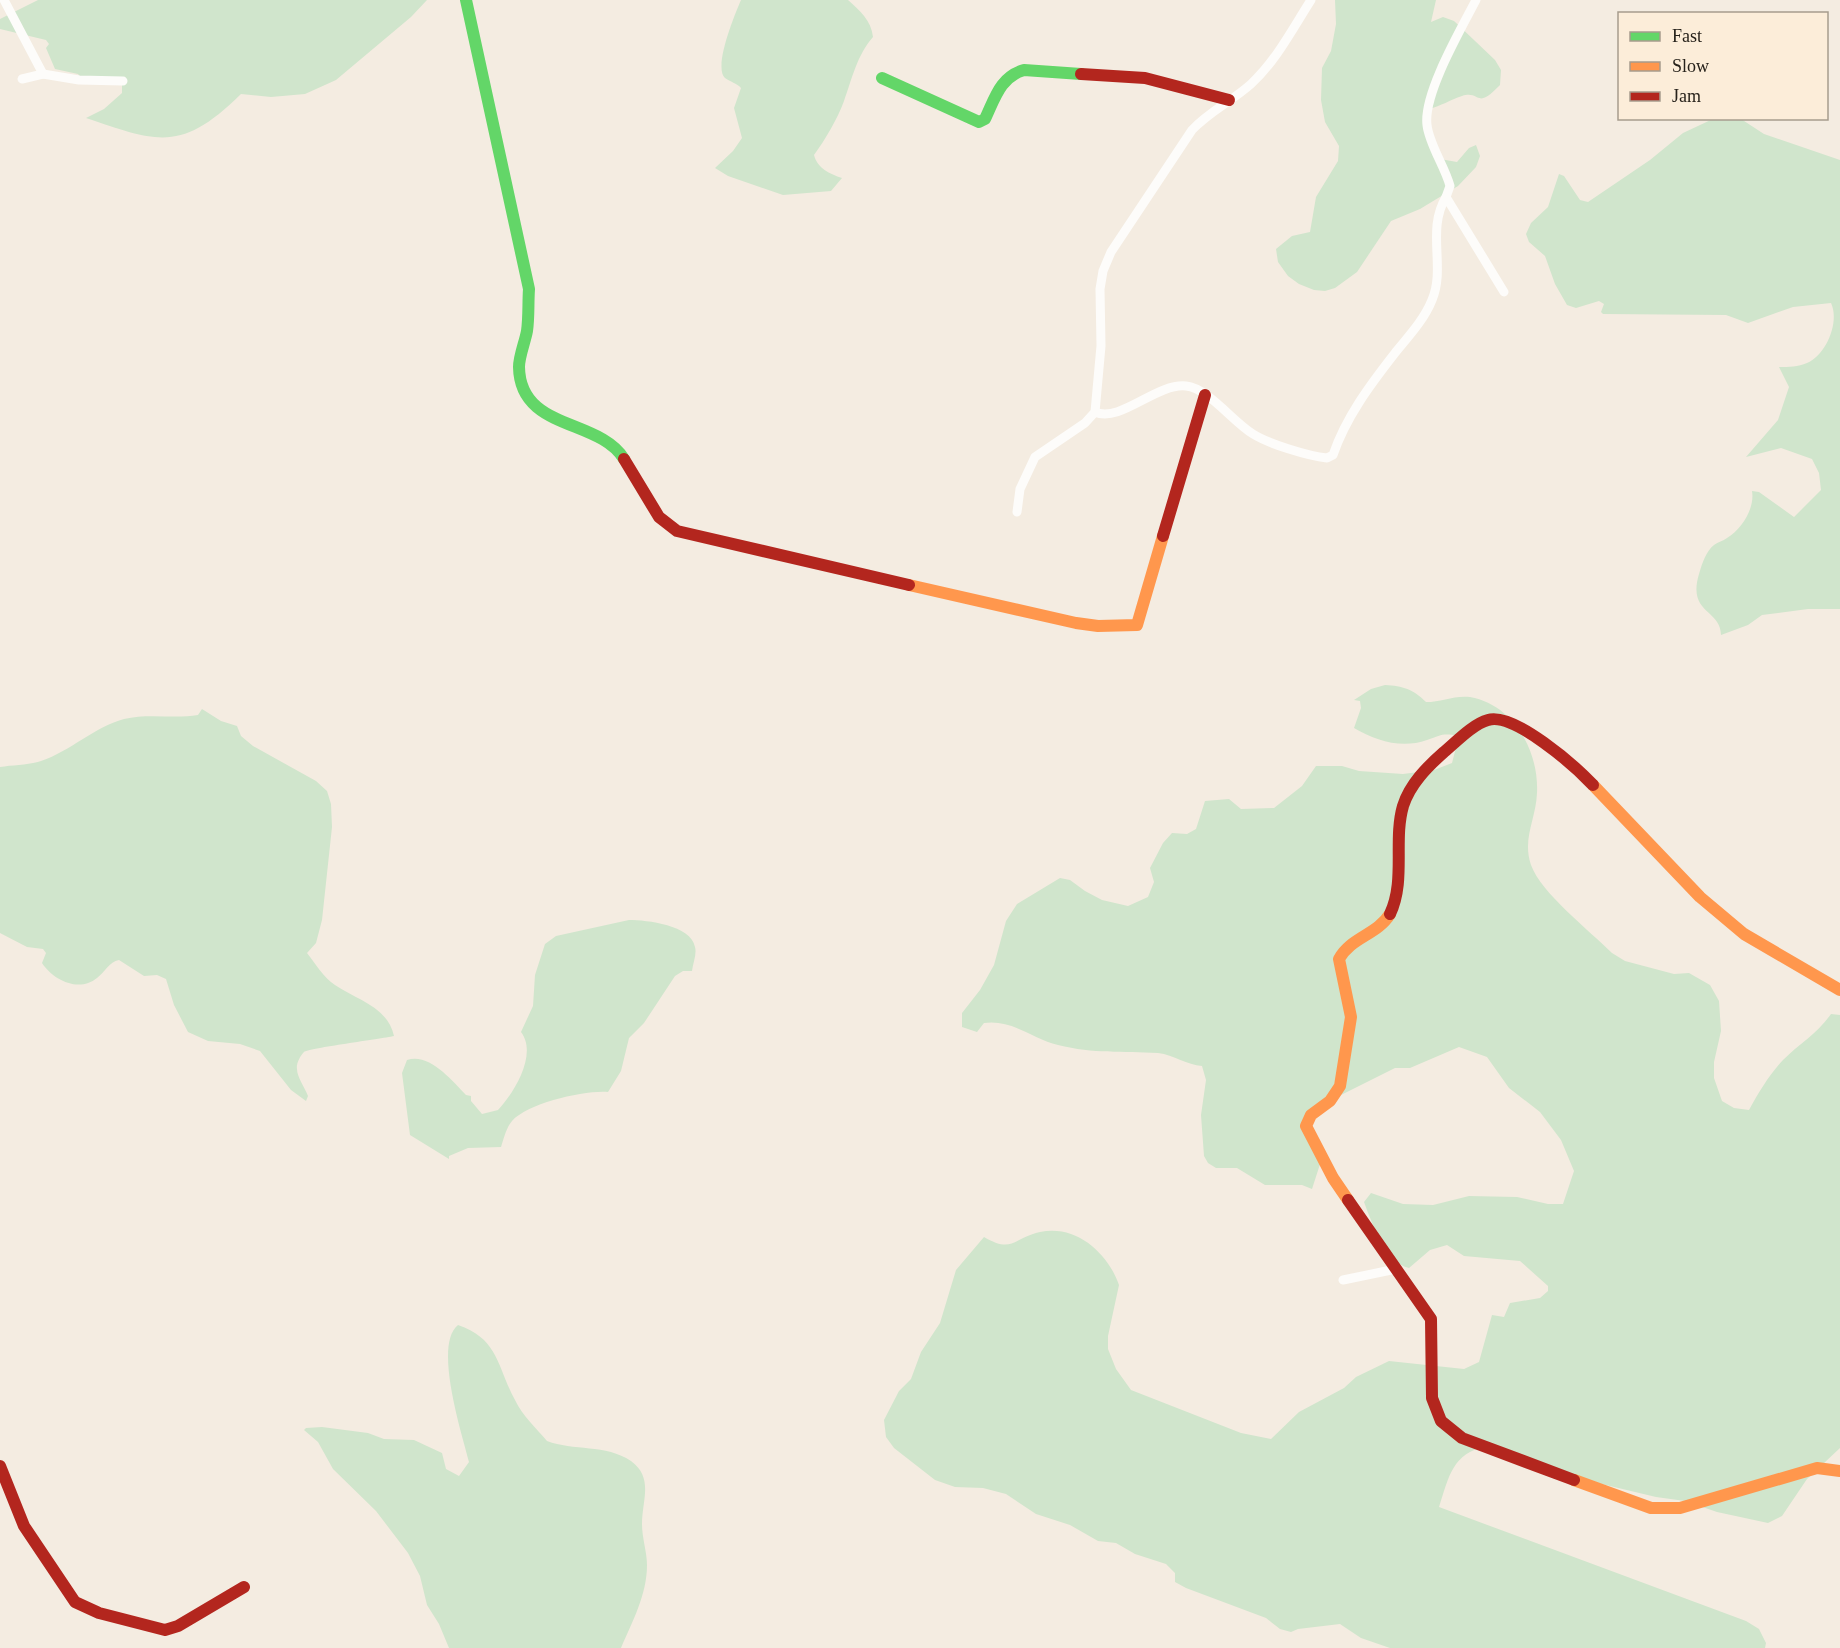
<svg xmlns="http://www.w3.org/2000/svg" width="1840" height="1648" font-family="Georgia,serif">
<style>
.green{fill:#d0e5cc}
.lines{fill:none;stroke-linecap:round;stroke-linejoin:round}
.street{stroke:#fdfcfa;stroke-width:9}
.fast{stroke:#63d668;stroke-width:12}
.slow{stroke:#ff974d;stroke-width:12}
.jam{stroke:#b3261e;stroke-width:12}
</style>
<rect width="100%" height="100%" fill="#f4ece1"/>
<g class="green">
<path d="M38,0H427L411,17L336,80L305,94L271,97L241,94C182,152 159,143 86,118L104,109L122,93V85L83,80L78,74L55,69L46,48L49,44L46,40L0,29V19Z"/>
<path d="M741,0H848C860,11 871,20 873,37C857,55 852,79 844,101C838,118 825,140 814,155C817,168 830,174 842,178L831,191L783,195L728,176L715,168L733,151L742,138L734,108L741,88C737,83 730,82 725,78C713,67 735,14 741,0Z"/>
<path d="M1335,0H1436L1431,22L1443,17L1454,21L1495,60L1501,70L1500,85C1475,111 1481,90 1462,96C1450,100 1441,106 1429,109C1418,128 1429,142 1440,159L1457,162L1469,148L1476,145L1480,156L1476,167L1458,186L1420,209L1391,221L1357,272L1335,288L1325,291L1314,290L1299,284L1288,276L1278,262L1276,249L1292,236L1310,232L1316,197L1338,161L1339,146L1325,122L1321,100L1322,68L1331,51L1336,24Z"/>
<path d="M1715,118L1741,119L1764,134L1840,160V609H1808L1762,615L1748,625L1721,635C1721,609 1687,614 1699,574C1702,564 1706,551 1714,545C1718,542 1723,541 1727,538C1742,529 1755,508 1752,491L1759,492L1794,517L1821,490L1819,473L1812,459L1781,448L1746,457L1778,420L1789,387L1779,367C1789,367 1798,367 1807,363C1826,355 1840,322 1831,303L1793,307L1748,323L1726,315L1603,314L1601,312L1604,304L1599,301L1576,308L1567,305L1555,284L1545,256L1529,242L1526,234L1531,223L1548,207L1559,174L1564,176L1580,200L1588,202L1650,160L1683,133Z"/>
<path d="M1385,685C1403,686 1413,689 1426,702C1441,702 1455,695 1470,697C1514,705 1539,751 1537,793C1536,819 1522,839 1531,865C1541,893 1590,931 1612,953L1625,961L1674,974L1689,973L1710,985L1719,1001L1721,1031L1714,1062V1078L1722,1101L1734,1108L1749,1110C1759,1092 1769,1075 1783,1060C1799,1044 1818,1033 1831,1014L1840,1015V1448L1807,1479L1782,1516L1768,1523L1717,1512L1685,1501L1656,1497L1589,1481L1487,1446C1452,1453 1449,1477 1439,1507L1746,1621L1759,1629L1766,1643L1765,1648H1390L1361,1638L1340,1624L1298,1629L1291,1632L1280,1629L1266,1618L1186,1588L1175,1582V1573L1166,1564L1135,1554L1116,1543L1098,1541L1070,1525L1036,1514L1006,1494L983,1488L955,1487L935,1480L894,1448L886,1437L884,1420L899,1391L911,1379L921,1352L940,1323L956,1270L984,1237C1013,1254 1013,1238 1040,1232C1076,1224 1108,1253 1119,1285L1108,1336V1349L1116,1369L1131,1390L1241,1433L1271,1439L1299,1412L1344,1388L1356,1377L1389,1361L1464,1369L1479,1362L1492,1315L1504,1317L1510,1303L1540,1298L1548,1291V1286L1520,1261L1464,1256L1447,1245L1430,1250L1409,1268C1387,1264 1371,1221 1364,1202L1371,1193L1403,1204L1433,1205L1469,1196L1517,1197L1548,1204H1563L1574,1171L1561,1140L1540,1112L1509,1088L1487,1057L1459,1047L1410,1068H1395L1323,1104L1306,1134L1322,1158L1312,1189L1302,1185H1265L1237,1168H1216L1208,1163L1204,1156L1201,1115L1206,1080L1202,1066C1187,1065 1174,1055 1158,1053C1122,1051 1094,1054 1058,1045C1033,1039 1012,1019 984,1023L977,1032L962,1027V1013L980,990L994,965L1006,921L1017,904L1060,878L1070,880L1085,891L1102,900L1128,906L1148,897L1154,882L1150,868L1163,843L1172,833L1187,834L1196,829L1205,801L1229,799L1241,809L1274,808L1302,786L1316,766H1342L1359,771L1403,774L1434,770L1452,763L1459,736C1442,733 1442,735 1427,740C1402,749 1376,741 1354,728L1361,708L1360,701L1354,700L1371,689Z"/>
<path d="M202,709L221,721L237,726L241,736L253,746L316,781L327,791L331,804L332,827L322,920L316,943L307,953C315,963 324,978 335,985C357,1000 388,1007 394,1036C380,1039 310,1048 304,1052C300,1056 296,1064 297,1069C297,1077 305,1088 308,1096L306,1101L291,1090L260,1051L240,1044L208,1041L188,1032L174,1005L166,979L157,975L144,976L119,960C109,962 105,972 97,978C79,993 53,980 42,963L46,953L43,949L27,947L0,933V767C13,765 29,765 41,761C71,751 94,727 124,719C148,713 174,719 198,715Z"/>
<path d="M629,920C647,920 691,925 695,947C697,954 693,963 692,971H683L675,976L644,1023L629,1038L621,1071L608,1092C585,1090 528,1103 512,1121C506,1128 504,1138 501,1147L468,1148L449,1156V1159L410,1135L402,1073L407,1060C430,1053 451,1080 466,1095L471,1096V1101L482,1114L498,1110C514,1093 538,1054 521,1032L533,1006L535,975L545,944L556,936Z"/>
<path d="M458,1325C499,1339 497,1367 515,1400C522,1415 536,1428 547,1441C573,1451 606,1444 631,1461C654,1478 642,1500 642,1524C642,1538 647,1552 647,1565C647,1595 632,1622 621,1648H449L439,1624L427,1605L420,1576L408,1553L376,1511L333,1469L318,1442L304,1430L306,1428L322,1427L368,1433L384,1439L414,1440L442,1453L446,1469L459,1476L469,1462C462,1434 433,1345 458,1325Z"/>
</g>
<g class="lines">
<g class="street">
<path d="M4,0L43,74"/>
<path d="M22,79L43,74L79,80L123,81"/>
<path d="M1446,197L1450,186C1445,167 1429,144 1427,125C1423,94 1461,29 1476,0"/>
<path d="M1095,412C1121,423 1156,383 1186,386C1208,388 1233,422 1253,434C1269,444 1308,456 1327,458L1333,455C1346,417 1370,385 1395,353C1408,337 1424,320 1432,300C1446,267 1426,230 1446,197L1504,292"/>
<path d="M1017,512L1020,489L1035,457L1085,423L1095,412L1101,346L1100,289L1103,271L1111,252L1192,130C1210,111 1232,101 1251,84C1276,61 1293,28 1311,0"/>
<path d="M1343,1280L1396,1269"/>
</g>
<g class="fast">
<path d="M466,0L529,289C528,303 529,317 527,331C525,342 519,356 519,367C520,431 599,418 624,459"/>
<path d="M882,78L979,122L985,119C995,98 1000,77 1024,70L1081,74"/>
</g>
<g class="slow">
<path d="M909,585L1076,623L1098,626L1137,625L1163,536"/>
<path d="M1593,785L1700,897L1744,934L1840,990"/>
<path d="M1348,1200L1333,1178L1306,1126L1311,1115L1330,1101L1340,1086L1351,1017L1339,959C1351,937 1377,935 1390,914"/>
<path d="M1574,1480L1651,1508H1680L1817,1468L1840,1471"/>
</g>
<g class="jam">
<path d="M1081,74L1145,78L1229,100"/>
<path d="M624,459L659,517L677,531L909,585"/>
<path d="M1163,536L1205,395"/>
<path d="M1390,914C1406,880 1393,841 1403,806C1410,784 1427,767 1444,752C1456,742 1473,724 1488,720C1514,712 1575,766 1593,785"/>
<path d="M1348,1200L1431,1319L1432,1398L1441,1421L1462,1438L1574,1480"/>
<path d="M0,1466L24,1526L75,1602L99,1613L165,1630L178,1626L244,1587"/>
</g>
</g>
<rect x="1618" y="12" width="210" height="108" fill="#fcedd9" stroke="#a79c8d" stroke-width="1.5"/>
<rect x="1630" y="32" width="30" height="9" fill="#63d668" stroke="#a79c8d" stroke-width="1.5"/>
<text x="1672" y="42" font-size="18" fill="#27221b">Fast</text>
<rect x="1630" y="62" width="30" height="9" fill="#ff974d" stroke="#a79c8d" stroke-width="1.5"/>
<text x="1672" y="72" font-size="18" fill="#27221b">Slow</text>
<rect x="1630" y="92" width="30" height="9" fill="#b3261e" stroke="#a79c8d" stroke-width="1.5"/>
<text x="1672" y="102" font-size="18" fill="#27221b">Jam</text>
</svg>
